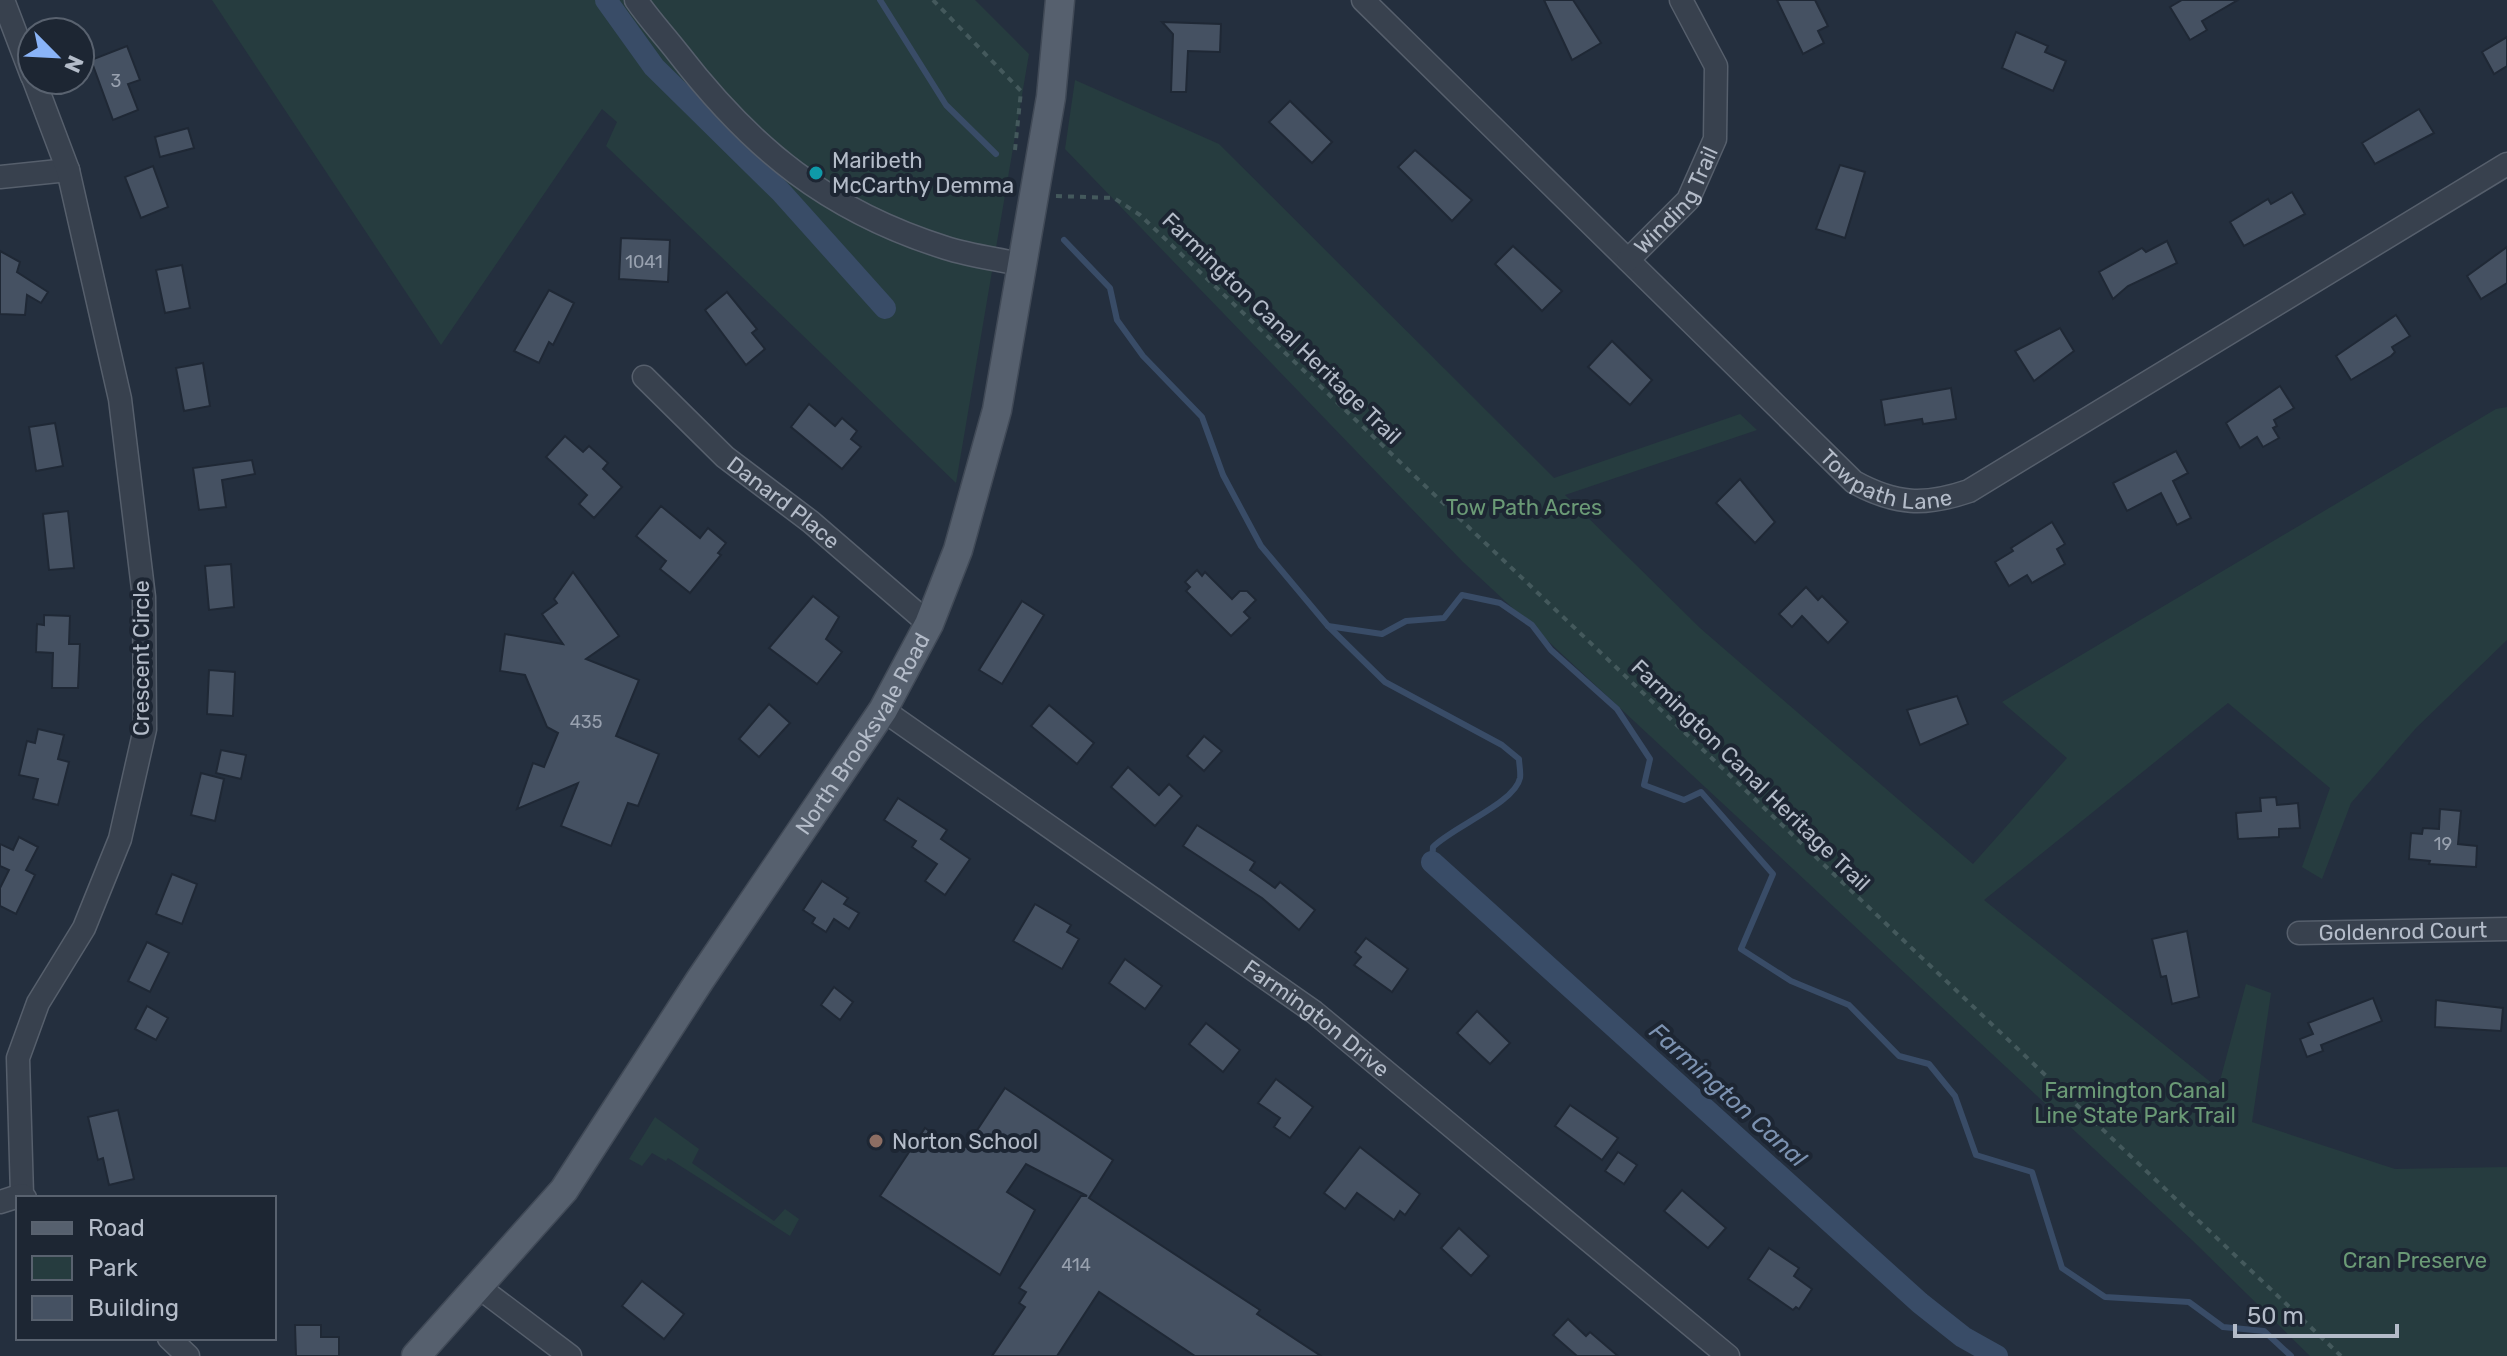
<svg xmlns="http://www.w3.org/2000/svg" width="2507" height="1356" font-family="Rubik,sans-serif">
<style>
.green{fill:#263c3f}
.lines{fill:none;stroke-linecap:round;stroke-linejoin:round}
.stream{stroke:#394c67;stroke-width:6}
.canal{stroke:#394c67;stroke-width:22}
.building{fill:#455162;stroke:#1f2835;stroke-width:2}
.minor-casing{stroke:#565f6c;stroke-width:25}
.major-casing{stroke:#414a57;stroke-width:31}
.path{stroke:#44595c;stroke-width:4;stroke-dasharray:6 6;stroke-linecap:butt}
.minor{stroke:#38414e;stroke-width:22}
.major{stroke:#56606e;stroke-width:28}
.culture-dot{fill:#0f9aa8;stroke:#1d2633;stroke-width:3}
.education-dot{fill:#8d6e63;stroke:#1d2633;stroke-width:3}
.labels{text-anchor:middle;stroke-width:8;stroke-linejoin:round;paint-order:stroke}
.number-label{font-size:18px;fill:#98a1af}
.poi-label{font-size:22px;fill:#b4bcc9;stroke:#1d2633;text-anchor:start}
.street-label{font-size:22px;fill:#b4bcc9;stroke:#1d2633}
.park-label{font-size:22px;fill:#6b9a76;stroke:#1d2633}
.water-label{font-size:24px;font-style:italic;fill:#7c92b1;stroke:#1d2633}
</style>
<rect width="100%" height="100%" fill="#242f3e"/>
<g class="green">
<path d="M212,0H975L1029,54L956,483L606,146L617,122L602,109L441,345Z"/>
<path d="M1075,80L1219,144L1554,478L1740,414L1757,430L1565,495L1700,628L1973,864L2067,758L2002,702L2496,409L2507,407V640L2416,728L2351,803L2322,879L2302,867L2330,788L2228,703L1984,900L2218,1088L2246,984L2271,993L2252,1122L2395,1169L2507,1167V1356H2310L2192,1240L1463,562L1065,149Z"/>
<path d="M655,1117L699,1149L692,1163L774,1221L785,1209L799,1219L790,1236L668,1158L666,1161L652,1153L642,1166L629,1159Z"/>
</g>
<g class="lines">
<g class="stream">
<path d="M880,0L946,105L996,154"/>
<path d="M1064,240L1110,288L1117,320L1143,356L1202,417L1223,475L1261,546L1328,626L1385,682L1502,745L1519,759C1519,764 1521,772 1520,778C1515,803 1452,827 1433,847L1432,862"/>
<path d="M1328,626L1382,634L1406,621L1444,618L1462,595L1500,603L1532,625L1551,650L1617,709L1650,759L1644,785L1684,800L1701,792L1773,874L1741,949L1791,981L1849,1005L1899,1056L1929,1064L1955,1096L1976,1155L2032,1172L2062,1268L2105,1297L2189,1302L2223,1327L2264,1331L2291,1356"/>
</g>
<g class="canal">
<path d="M606,0L654,67L781,192L885,308"/>
<path d="M1432,862L1920,1303L1963,1337L1997,1356"/>
</g>
</g>
<g class="building">
<path d="M1544,0H1573L1601,43L1572,60Z"/>
<path d="M1777,0H1815L1828,26L1818,31L1824,43L1803,54Z"/>
<path d="M2182,0H2238L2202,21L2207,30L2190,40L2170,7Z"/>
<path d="M1162,22L1221,24L1220,52L1188,51L1186,92H1171L1173,34Z"/>
<path d="M2016,32L2048,46L2045,52L2066,61L2053,91L2002,68Z"/>
<path d="M2507,37V66L2494,74L2482,52Z"/>
<path d="M127,46L140,80L128,84L138,110L113,120L91,60Z"/>
<path d="M1290,101L1332,142L1312,163L1269,122Z"/>
<path d="M2419,109L2434,133L2375,164L2362,143Z"/>
<path d="M188,128L194,148L160,157L155,137Z"/>
<path d="M1415,150L1472,200L1452,221L1398,167Z"/>
<path d="M1840,165L1865,172L1845,238L1816,229Z"/>
<path d="M153,166L168,207L141,218L125,177Z"/>
<path d="M2292,192L2305,214L2244,246L2230,222L2268,199L2271,204Z"/>
<path d="M621,238L670,240L668,282L619,279Z"/>
<path d="M2167,241L2177,263L2128,286L2113,299L2099,272L2142,248L2146,252Z"/>
<path d="M1513,246L1562,291L1542,311L1495,264Z"/>
<path d="M2507,247V283L2481,299L2467,276Z"/>
<path d="M0,251L20,262L17,272L48,292L41,303L27,295L25,315L0,314Z"/>
<path d="M182,265L190,308L165,313L156,270Z"/>
<path d="M549,290L574,303L553,345L549,342L539,363L514,351Z"/>
<path d="M727,292L757,329L752,333L765,349L746,365L705,310Z"/>
<path d="M2396,315L2410,336L2392,347L2395,352L2391,356L2351,380L2336,356Z"/>
<path d="M2060,328L2074,351L2034,381L2015,351Z"/>
<path d="M1612,341L1652,380L1630,405L1588,367Z"/>
<path d="M203,363L210,406L184,411L176,368Z"/>
<path d="M2280,386L2294,408L2274,420L2277,426L2273,428L2279,438L2263,447L2257,437L2240,448L2226,423Z"/>
<path d="M1951,388L1956,419L1923,424L1922,419L1885,425L1881,400Z"/>
<path d="M809,404L835,426L842,418L857,431L851,439L861,447L842,469L791,427Z"/>
<path d="M55,423L63,466L36,471L29,427Z"/>
<path d="M565,436L583,452L589,446L608,463L603,469L622,487L594,518L579,504L587,495L546,457Z"/>
<path d="M2176,451L2188,473L2173,481L2191,518L2177,525L2161,493L2127,511L2113,483Z"/>
<path d="M252,460L255,474L222,480L226,507L199,510L193,468Z"/>
<path d="M1740,479L1775,522L1755,543L1716,503Z"/>
<path d="M661,506L700,538L708,528L726,543L718,553L721,555L690,593L660,569L666,561L636,536Z"/>
<path d="M68,511L74,568L49,570L43,514Z"/>
<path d="M2052,522L2065,544L2057,549L2065,564L2032,583L2027,575L2009,586L1995,562L2013,551L2011,548Z"/>
<path d="M231,564L234,607L209,610L205,566Z"/>
<path d="M1197,570L1202,576L1205,572L1232,599L1240,591H1247L1256,600L1244,612L1250,618L1231,636L1186,591L1190,587L1185,582Z"/>
<path d="M573,572L619,636L586,659L639,680L616,736L659,754L638,806L628,803L611,846L561,826L578,783L517,809L533,763L544,767L558,733L547,727L525,675L500,671L505,634L563,644L542,614L557,603L554,599Z"/>
<path d="M1806,587L1818,600L1822,596L1848,622L1828,643L1802,616L1792,627L1779,614Z"/>
<path d="M813,596L839,617L826,639L842,652L817,684L769,648Z"/>
<path d="M1022,601L1044,615L1002,684L979,670Z"/>
<path d="M44,615L70,616L69,644H80L78,688H52L53,653L36,652L37,624L44,625Z"/>
<path d="M209,670L235,672L233,716L207,714Z"/>
<path d="M1957,696L1968,724L1920,745L1907,710Z"/>
<path d="M769,704L790,723L759,757L739,739Z"/>
<path d="M1049,705L1094,743L1077,764L1031,726Z"/>
<path d="M38,729L64,735L58,759L69,762L58,805L33,799L38,779L19,775L27,741L35,743Z"/>
<path d="M1204,736L1222,751L1204,771L1187,756Z"/>
<path d="M221,750L246,755L241,779L216,773Z"/>
<path d="M1128,767L1159,795L1169,784L1182,796L1155,826L1111,787Z"/>
<path d="M201,773L224,779L215,821L191,815Z"/>
<path d="M2276,797L2277,805L2298,803L2300,828L2279,829V837L2238,839L2236,813L2261,811L2260,798Z"/>
<path d="M898,798L947,830L941,839L970,859L945,895L925,881L937,864L912,847L916,841L884,820Z"/>
<path d="M2440,809L2461,811L2458,844L2477,846L2476,867L2429,864L2430,861L2409,859L2411,833L2422,834L2423,828L2439,829Z"/>
<path d="M1197,825L1255,862L1250,870L1275,888L1280,882L1315,910L1299,930L1262,898L1183,846Z"/>
<path d="M19,837L38,847L26,870L35,875L16,914L0,906V888L9,870L0,866V844L13,850Z"/>
<path d="M172,874L197,884L182,924L156,914Z"/>
<path d="M822,881L848,898L844,904L859,913L849,929L834,919L826,932L812,923L815,918L803,910Z"/>
<path d="M1035,904L1071,925L1067,932L1079,939L1062,969L1013,941Z"/>
<path d="M2187,931L2199,997L2172,1004L2166,976L2161,977L2152,939Z"/>
<path d="M1366,938L1408,969L1392,992L1354,965L1361,957L1355,952Z"/>
<path d="M147,942L169,953L150,992L128,981Z"/>
<path d="M1125,959L1162,986L1145,1009L1109,983Z"/>
<path d="M834,987L853,1002L840,1020L821,1005Z"/>
<path d="M2373,998L2382,1021L2321,1045L2323,1051L2307,1057L2300,1039L2313,1034L2308,1023Z"/>
<path d="M2436,1000L2503,1008L2501,1031L2435,1027Z"/>
<path d="M147,1006L168,1018L156,1040L135,1029Z"/>
<path d="M1477,1011L1510,1043L1490,1064L1457,1033Z"/>
<path d="M1206,1023L1240,1050L1223,1072L1189,1044Z"/>
<path d="M1276,1079L1313,1107L1290,1138L1274,1127L1280,1118L1258,1103Z"/>
<path d="M1005,1088L1113,1160L1089,1198L1260,1310L1257,1314L1321,1356H1195L1099,1292L1057,1356H992L1025,1307L1019,1303L1026,1292L1019,1288L1081,1196H1087L1026,1164L1007,1192L1035,1210L1000,1275L880,1196L925,1128L951,1146L955,1140L966,1147Z"/>
<path d="M1570,1105L1618,1138L1602,1160L1555,1126Z"/>
<path d="M118,1110L134,1179L109,1185L103,1158L98,1160L88,1117Z"/>
<path d="M1360,1147L1420,1194L1405,1215L1400,1211L1394,1220L1357,1193L1345,1209L1324,1193Z"/>
<path d="M1618,1152L1637,1165L1624,1184L1605,1171Z"/>
<path d="M1682,1190L1726,1228L1708,1248L1664,1211Z"/>
<path d="M1459,1228L1489,1256L1471,1276L1441,1248Z"/>
<path d="M1769,1248L1799,1268L1794,1276L1812,1289L1799,1309L1796,1307L1793,1310L1748,1279Z"/>
<path d="M642,1281L684,1314L664,1339L622,1306Z"/>
<path d="M1568,1319L1586,1336L1590,1332L1618,1356H1577L1553,1335Z"/>
<path d="M295,1325H321V1337H339V1356H296Z"/>
</g>
<g class="lines">
<g class="minor-casing">
<g id="minor">
<path d="M3,0L32,76"/>
<path d="M636,0C649,19 664,35 678,53C752,149 828,211 946,248C971,256 998,259 1024,265"/>
<path id="s1" d="M1363,0L1854,482C1896,505 1925,506 1969,491L2507,164"/>
<path d="M0,177L68,170"/>
<path id="s2" d="M1628,260L1688,200L1715,139L1716,66L1681,0"/>
<path id="s3" d="M644,377L725,457L811,522L929,624"/>
<path id="s4" d="M883,710L1314,1012L1728,1356"/>
<path id="s5" d="M2299,933L2507,929"/>
<path d="M22,1195L18,1058L38,1003L84,928L120,839L145,729L144,597L120,399L68,170L34,80"/>
<path d="M0,1202L22,1195L25,1198"/>
<path d="M480,1288L570,1356"/>
<path d="M169,1338L188,1356"/>
</g>
</g>
<g class="major-casing">
<g id="major">
<path id="s6" d="M416,1356L564,1190L700,980L883,710L929,624L958,550L997,410L1051,97L1060,0"/>
</g>
</g>
<g class="path">
<path d="M933,0L1021,91L1015,150"/>
<path d="M1056,196L1114,198L1140,215L2341,1356"/>
</g>
<use href="#minor" class="minor"/>
<use href="#major" class="major"/>
</g>
<circle class="culture-dot" cx="816" cy="173" r="8"/>
<circle class="education-dot" cx="876" cy="1141" r="8"/>
<g class="labels">
<g class="number-label">
<text x="116" y="87">3</text>
<text x="644" y="268">1041</text>
<text x="586" y="728">435</text>
<text x="2443" y="850">19</text>
<text x="1076" y="1271">414</text>
</g>
<g class="poi-label">
<text x="832" y="168">Maribeth<tspan x="832" dy="25">McCarthy Demma</tspan></text>
<text x="892" y="1149">Norton School</text>
</g>
<g class="street-label">
<text dy="8" stroke="none"><textPath href="#s2" startOffset="78">Winding Trail</textPath></text>
<text transform="translate(1282 328) rotate(44)" y="8">Farmington Canal Heritage Trail</text>
<text dy="8" stroke="none"><textPath href="#s1" startOffset="718">Towpath Lane</textPath></text>
<text dy="8" stroke="none"><textPath href="#s3" startOffset="188">Danard Place</textPath></text>
<text transform="translate(141 658) rotate(-90)" y="8">Crescent Circle</text>
<text dy="8" stroke="none"><textPath href="#s6" startOffset="768">North Brooksvale Road</textPath></text>
<text transform="translate(1751 775) rotate(44)" y="8">Farmington Canal Heritage Trail</text>
<text dy="8" stroke="none"><textPath href="#s5" startOffset="104">Goldenrod Court</textPath></text>
<text dy="8" stroke="none"><textPath href="#s4" startOffset="532">Farmington Drive</textPath></text>
</g>
<g class="park-label">
<text x="1524" y="515">Tow Path Acres</text>
<text x="2135" y="1098">Farmington Canal<tspan x="2135" dy="25">Line State Park Trail</tspan></text>
<text x="2415" y="1268">Cran Preserve</text>
</g>
<g class="water-label">
<text transform="translate(1728 1095) rotate(42)" y="8">Farmington Canal</text>
</g>
</g>
<rect x="16" y="1196" width="260" height="144" fill="#1d2633" stroke="#59626f" stroke-width="2"/>
<rect x="32" y="1222" width="40" height="12" fill="#56606e" stroke="#59626f" stroke-width="2"/>
<text x="88" y="1236" font-size="24" fill="#b4bcc9">Road</text>
<rect x="32" y="1256" width="40" height="24" fill="#263c3f" stroke="#59626f" stroke-width="2"/>
<text x="88" y="1276" font-size="24" fill="#b4bcc9">Park</text>
<rect x="32" y="1296" width="40" height="24" fill="#455162" stroke="#59626f" stroke-width="2"/>
<text x="88" y="1316" font-size="24" fill="#b4bcc9">Building</text>
<g transform="translate(56 56) rotate(114)"><circle r="38" fill="#1d2633" stroke="#59626f" stroke-width="2"/>
<path d="M0-6L14 30L0 20L-14 30Z" fill="#8ab4f8"/>
<text y="-12" font-size="22" font-weight="bold" text-anchor="middle" fill="#b4bcc9">N</text>
</g>
<path d="M2235 1324v12h162v-12" fill="none" stroke="#b4bcc9" stroke-width="4"/>
<text x="2247" y="1324" font-size="24" fill="#b4bcc9" stroke="#1d2633" stroke-width="6" paint-order="stroke">50 m</text>
</svg>
